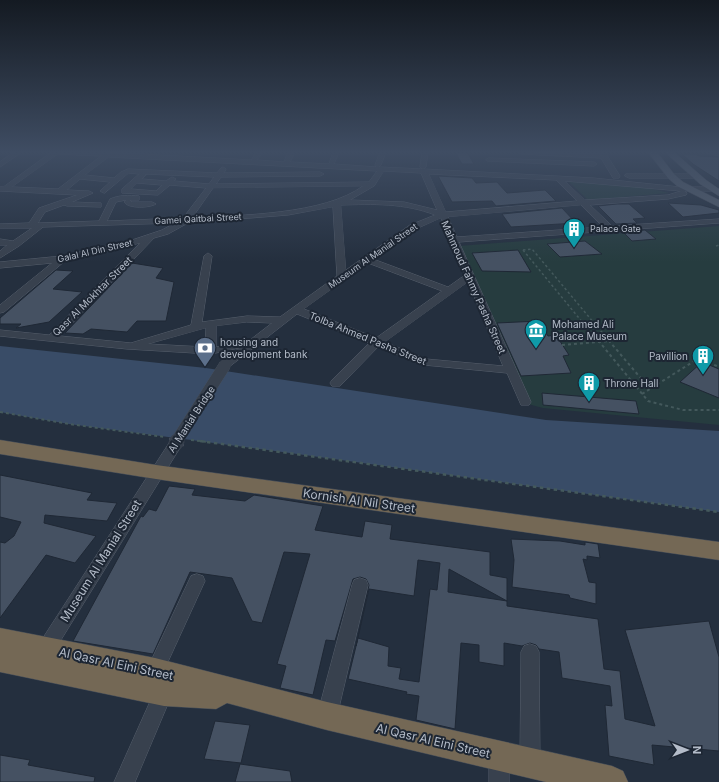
<svg xmlns="http://www.w3.org/2000/svg" width="719" height="782" font-family="Inter,sans-serif">
<style>
.green{fill:#263c3f}
.water{fill:#394c67}
.building{fill:#455162;stroke:#1f2835}
.lines{fill:none;stroke-linecap:round;stroke-linejoin:round}
.minor-casing{stroke:#565f6c;stroke-width:1}
.major-casing{stroke:#414a57;stroke-width:1}
.highway-casing{stroke:#434c59;stroke-width:1}
.path-far2{stroke:#44595c;stroke-width:1.5;stroke-dasharray:2.5 2.5;stroke-linecap:butt}
.path-far1{stroke:#44595c;stroke-width:2;stroke-dasharray:3 3;stroke-linecap:butt}
.path{stroke:#44595c;stroke-width:2.5;stroke-dasharray:3.5 3.5;stroke-linecap:butt}
.minor{fill:#38414e;fill-rule:evenodd}
.major{fill:#56606e;fill-rule:evenodd}
.highway{fill:#746855;fill-rule:evenodd}
.minor-bridge-far1-casing{stroke:#565f6c;stroke-width:12;stroke-linecap:butt}
.minor-bridge-casing{stroke:#565f6c;stroke-width:16;stroke-linecap:butt}
.minor-bridge-far1{stroke:#38414e;stroke-width:12}
.minor-bridge{stroke:#38414e;stroke-width:15}
.labels{text-anchor:middle;stroke-width:4;stroke-linejoin:round;paint-order:stroke}
.far-street-label{font-size:9px;fill:#b4bcc9;stroke:#1d2633}
.far-poi-label{font-size:9px;fill:#b4bcc9;stroke:#1d2633;text-anchor:start}
.street-label{font-size:10px;fill:#b4bcc9;stroke:#1d2633}
.poi-label{font-size:10px;fill:#b4bcc9;stroke:#1d2633;text-anchor:start}
.near-street-label{font-size:12px;fill:#b4bcc9;stroke:#1d2633}
</style>
<rect width="100%" height="100%" fill="#242f3e"/>
<g class="green">
<path d="M568,181L644,187L669,193L588,200Z"/>
<path d="M719,226V425L543,408L528,404L459,246Z"/>
</g>
<path class="water" d="M0,346L206,368L546,420L719,431V512L290,453L69,424L0,412Z"/>
<g class="building">
<path d="M455,152H467L474,164H462Z"/>
<path d="M682,154H696L699,156L719,157V181L693,164Z"/>
<path d="M438,176L472,178L476,183L497,182L507,193L545,190L556,201L496,206L492,201L452,202Z"/>
<path d="M668,203L701,205L719,210V213L683,217Z"/>
<path d="M617,204H629L645,218L633,219L637,223L616,224L598,206Z"/>
<path d="M562,208L576,223L511,227L502,214Z"/>
<path d="M645,230L656,239L632,241L623,232Z"/>
<path d="M585,241L602,254L560,257L547,244Z"/>
<path d="M518,250L531,272L482,271L472,253Z"/>
<path d="M132,263L163,268L156,278L174,282L166,321H137L127,332L91,329L83,334L65,333Z"/>
<path d="M56,270L73,271L53,289L82,292L49,322L16,328L21,324H0V318Z"/>
<path d="M539,321L548,336L556,335L569,355L563,356L571,373L521,376L497,323Z"/>
<path d="M702,362L719,369V398L680,382Z"/>
<path d="M542,393L636,401L639,414L543,405Z"/>
<path d="M0,475L92,493L87,500L117,503L107,521L45,515L44,523L96,536L75,563L46,555L0,618V542L5,543L14,536L21,522L0,517Z"/>
<path d="M169,486L195,489L192,495L245,501L254,495L323,506L315,530L362,537L365,521L392,525L390,539L490,552V575L507,578V601L449,569L448,592L507,601V606L598,619L604,669L620,671L625,719L655,726L625,630L709,621L719,657V751L652,745L654,765L609,756L605,705L612,706L610,686L562,678L559,652L539,649L536,645L530,643L522,646L504,643V666L479,662V645L461,643L455,729L416,720L419,696L406,694L407,692L348,679L358,638L389,647L388,666L401,668L399,679L419,682L430,589L437,590L440,563L418,560L414,596L369,589L356,646L369,585L366,579L360,577L353,579L335,641L326,640L313,695L280,688L286,666L277,664L310,554L284,552L262,623L252,621L232,578L190,572L153,654L73,641L141,516L143,517L149,509L156,511Z"/>
<path d="M511,539L560,541L585,545V542L598,544L600,558L587,556V560L583,559L589,582L596,583V604L570,598L569,595L512,587L514,560Z"/>
<path d="M215,721L250,725L241,763L204,759Z"/>
<path d="M0,755L30,760L28,765L95,777L94,782H0Z"/>
<path d="M240,764L290,771L292,782H235Z"/>
</g>
<g class="lines">
<g class="minor-casing">
<g id="minor">
<path d="M14,152H22L0,167V162Z"/>
<path d="M52,152H103L252,160V159L256,152H263L257,160L284,162L288,152H295L290,162L329,164L333,152H339L334,164L376,167L375,165L380,152H386L381,165L379,167L423,169L420,167L422,152H428L426,167L423,169L593,178L680,187H716V191H685L687,193L686,195L668,199L590,205L612,226L719,219V223L459,242L531,402L529,405H521L507,373L424,365L378,347L340,386H332L330,383L332,380L369,343L297,314L229,367H221L219,365L221,363L239,348L211,354L127,349L0,336V330L49,335L140,243L65,261L4,312L0,313V305L52,263L0,268V262L62,256L129,241L162,230L175,223L43,227L19,246L0,258V251L7,245H0V239L13,241L32,228H0V224L29,223L39,208L77,195L0,191V187H3ZM58,154L101,156L58,189L12,187ZM109,157L377,171L369,182L216,184L221,177L320,176L324,174L320,172L224,173L226,169L223,167L221,168L217,173L128,169L121,172L114,178L85,175ZM384,171L421,173L437,210L404,202L350,200L374,186ZM129,173L139,174L122,189V193L158,195L170,185L206,188L183,218L107,221L116,202L126,200L124,202C128,209 150,208 156,204L152,202H132L130,200H139V196C129,195 119,195 110,199L99,221L38,223L45,212L64,205L67,206L101,207V203H98L72,202L93,193L89,191L67,190L80,179L110,182L100,191L104,193ZM145,174L214,177L209,184L174,181L176,179L172,177L166,181L142,179L146,175ZM429,174L556,180L577,201L446,212ZM565,181L681,191L668,195L585,200ZM137,183L162,185L156,191L131,189ZM363,186C324,215 240,215 192,218L213,188ZM341,205C373,204 405,203 435,215L410,225L346,270ZM581,205L603,227L457,237L448,217ZM333,207L337,276L280,317L247,316L202,322L212,256L208,253L204,256L191,325L131,343L60,336L154,238L168,234L188,223L288,215ZM441,218L465,275L448,287L373,259L416,229ZM368,263L442,291L376,338L304,309ZM468,282L503,366L426,359L385,342ZM247,322L272,323L250,340L216,347V326ZM206,328L205,347L148,344Z"/>
<path d="M518,152L599,154L598,152H605L608,156V157L620,176L619,178H613L601,158L521,154Z"/>
<path d="M707,152H719V156L708,153Z"/>
<path d="M489,158L594,162L597,164L594,166L487,161L486,160Z"/>
<path d="M626,174H696L700,176L696,178H629L625,176Z"/>
<path d="M176,439L181,440L183,443L51,656L45,658L39,656L36,650L39,644L171,440Z"/>
<path d="M197,574L203,576L205,581L161,677L155,680L149,677L146,671L149,665L191,576Z"/>
<path d="M360,578L366,580L368,585L337,716L334,723L327,726L320,723L317,716L352,585L354,580Z"/>
<path d="M530,644L536,646L539,652L540,763L537,770L530,773L523,770L520,763L521,652L524,646Z"/>
<path d="M164,683L171,686L173,692L135,782H114L157,686Z"/>
<path d="M499,746L506,749L509,756V782H489V756L492,749Z"/>
</g>
</g>
<g class="major-casing">
<g id="major">
<path d="M648,152H657L674,174L683,182L719,200V207L677,186L668,178Z"/>
<path d="M665,152H674L706,180L719,189V196L700,184Z"/>
</g>
</g>
<g class="highway-casing">
<g id="highway">
<path d="M0,440L156,465L719,542V560L156,479L0,454Z"/>
<path d="M0,628L155,658L327,702L612,766L623,771L628,782H546L327,730L227,703L216,709L164,706L0,672Z"/>
</g>
</g>
<g class="path-far2">
<path d="M716,246L719,245"/>
<path d="M523,250L583,323"/>
<path d="M523,250L532,249L594,323"/>
</g>
<g class="path-far1">
<path d="M583,322L648,401L683,410H719"/>
<path d="M593,322L650,389"/>
<path d="M562,345L609,341"/>
<path d="M642,394L699,358L719,367"/>
<path d="M0,412L69,424L165,437"/>
<path d="M191,440L208,442"/>
</g>
<path class="path" d="M200,441L719,512"/>
<use href="#minor" class="minor"/>
<use href="#major" class="major"/>
<use href="#highway" class="highway"/>
<g class="minor-bridge-far1-casing">
<path id="minor-bridge-far1" d="M176,442L225,365"/>
</g>
<g class="minor-bridge-casing">
<path id="minor-bridge" d="M176,443L177,441"/>
</g>
<use href="#minor-bridge-far1" class="minor-bridge-far1"/>
<use href="#minor-bridge" class="minor-bridge"/>
</g>
<linearGradient id="sky" x2="0" y2="1"><stop stop-color="#141a22"/><stop offset="0.58" stop-color="#3f4d63"/><stop offset="1" stop-color="#3f4d63" stop-opacity="0"/></linearGradient>
<rect width="719" height="262" fill="url(#sky)"/>
<defs>
<g id="building-pin" transform="scale(1.15)"><path d="M0 17L-7.5 6A9.5 9.5 0 1 1 7.5 6Z" fill="#0f9aa8" stroke="#1d2633"/><path d="M-4-6H4V6H1V3H-1V6H-4ZM-2.5-4.3h1.7v1.8h-1.7ZM.8-4.3h1.7v1.8H.8ZM-2.5-1h1.7V.8h-1.7ZM.8-1h1.7V.8H.8Z" fill="#fff"/></g>
<g id="museum-pin" transform="scale(1.15)"><path d="M0 17L-7.5 6A9.5 9.5 0 1 1 7.5 6Z" fill="#0f9aa8" stroke="#1d2633"/><path d="M0-6L6-3V-2H-6V-3ZM-5-1h2V3h-2ZM-1-1h2V3h-2ZM3-1h2V3H3ZM-6 4H6V6H-6Z" fill="#fff"/></g>
<g id="bank-pin" transform="scale(1.15)"><path d="M0 17L-7.5 6A9.5 9.5 0 1 1 7.5 6Z" fill="#5c6f8a" stroke="#1d2633"/><path d="M-6-4H6V4H-6ZM0-2.3a2.3 2.3 0 1 0 0 4.6a2.3 2.3 0 1 0 0-4.6Z" fill="#fff"/></g>
</defs>
<g fill-rule="evenodd">
<use href="#building-pin" x="574" y="229"/>
<use href="#museum-pin" x="536" y="330"/>
<use href="#bank-pin" x="205" y="348"/>
<use href="#building-pin" x="703" y="356"/>
<use href="#building-pin" x="589" y="383"/>
</g>
<g class="labels">
<g class="far-street-label">
<text transform="translate(198 219) rotate(-3)" y="3">Gamei Qaitbai Street</text>
<text transform="translate(95 251) rotate(-13)" y="3">Galal Al Din Street</text>
<text transform="translate(373 256) rotate(-35)" y="3">Museum Al Manial Street</text>
</g>
<g class="far-poi-label">
<text x="590" y="232">Palace Gate</text>
</g>
<g class="street-label">
<text transform="translate(474 287) rotate(66)" y="4">Mahmoud Fahmy Pasha Street</text>
<text transform="translate(92 296) rotate(-45)" y="4">Qasr Al Mokhtar Street</text>
<text transform="translate(368 338) rotate(22)" y="4">Tolba Ahmed Pasha Street</text>
<text transform="translate(191 419) rotate(-57)" y="4">Al Manial Bridge</text>
</g>
<g class="poi-label">
<text x="552" y="328">Mohamed Ali<tspan x="552" dy="12">Palace Museum</tspan></text>
<text x="220" y="346">housing and<tspan x="220" dy="12">development bank</tspan></text>
<text x="688" y="360" text-anchor="end">Pavillion</text>
<text x="604" y="387">Throne Hall</text>
</g>
<g class="near-street-label">
<text transform="translate(359 501) rotate(8)" y="4">Kornish Al Nil Street</text>
<text transform="translate(101 561) rotate(-58)" y="4">Museum Al Manial Street</text>
<text transform="translate(116 664) rotate(12)" y="4">Al Qasr Al Eini Street</text>
<text transform="translate(433 741) rotate(13)" y="4">Al Qasr Al Eini Street</text>
</g>
</g>
<g transform="translate(687 750) rotate(90)" stroke="#1d2633" stroke-width="3" paint-order="stroke">
<path d="M0-3L7 15L0 10L-7 15Z" fill="#b4bcc9"/>
<text y="-6" font-size="11" font-weight="bold" text-anchor="middle" fill="#b4bcc9">N</text>
</g>
</svg>
